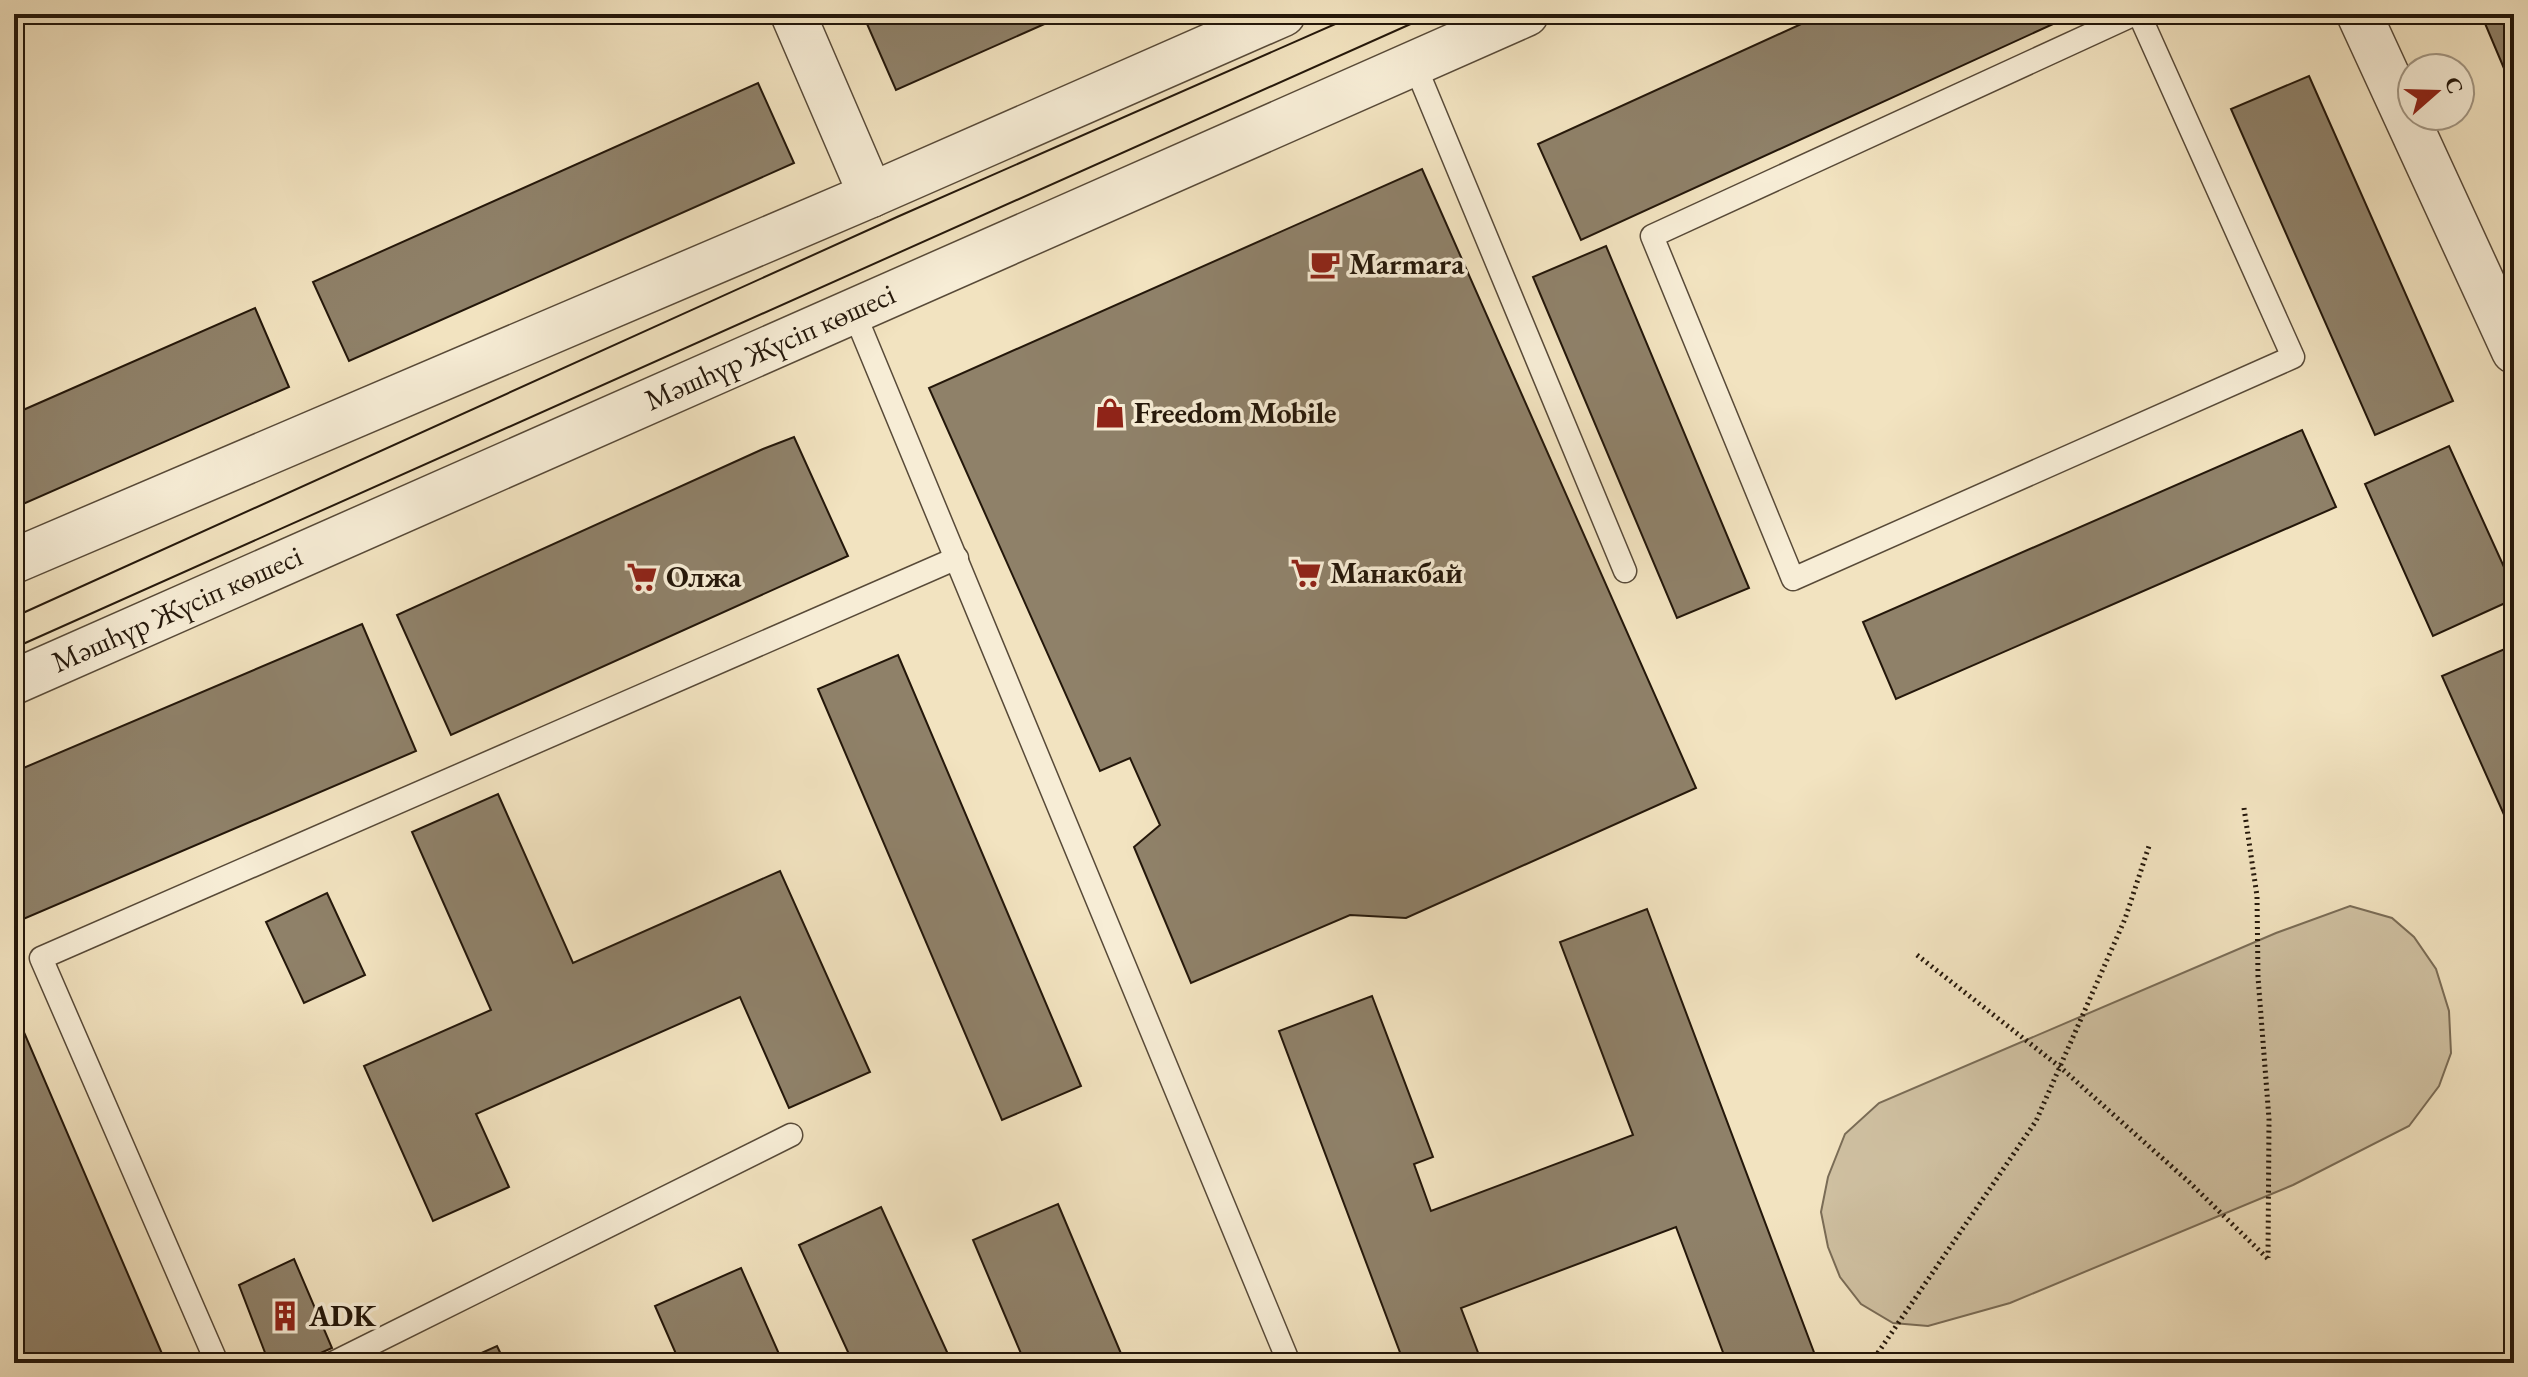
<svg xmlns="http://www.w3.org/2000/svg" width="2528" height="1377" font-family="'EB Garamond',serif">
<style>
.pitch{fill:#cfc0a1;stroke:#7a6c56;stroke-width:2}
.building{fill:#8f8169;stroke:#24170a;stroke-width:2}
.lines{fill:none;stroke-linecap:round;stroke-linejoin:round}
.service-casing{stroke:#584a38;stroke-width:25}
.minor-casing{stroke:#584a38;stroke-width:47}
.tertiary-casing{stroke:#584a38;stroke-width:47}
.path{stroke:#24170a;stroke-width:5;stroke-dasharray:2 4;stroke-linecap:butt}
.service{stroke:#f7edd6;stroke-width:22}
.minor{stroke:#f7edd6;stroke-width:44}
.tertiary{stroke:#f7edd6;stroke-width:44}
.tram{stroke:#24170a;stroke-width:2}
.labels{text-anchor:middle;stroke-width:7;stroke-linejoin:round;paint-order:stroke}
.poi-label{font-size:30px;font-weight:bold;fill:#24170a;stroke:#f7edd6;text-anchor:start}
.street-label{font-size:30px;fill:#24170a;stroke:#f7edd6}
</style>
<rect width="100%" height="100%" fill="#f2e3c0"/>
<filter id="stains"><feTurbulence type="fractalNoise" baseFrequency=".0025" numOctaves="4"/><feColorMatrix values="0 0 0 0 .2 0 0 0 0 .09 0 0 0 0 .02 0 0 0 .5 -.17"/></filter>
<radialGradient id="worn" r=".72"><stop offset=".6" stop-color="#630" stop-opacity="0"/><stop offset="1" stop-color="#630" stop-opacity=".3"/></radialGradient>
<path class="pitch" d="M2350,906L2392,918L2414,937L2436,969L2449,1011L2451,1053L2439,1086L2409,1126L2293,1185L2010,1303L1928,1326L1893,1323L1861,1304L1840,1277L1828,1247L1821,1212L1828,1177L1845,1134L1879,1103L2276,933Z"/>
<g class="building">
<path d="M871,14H1067L896,90L864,17Z"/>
<path d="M1823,14H2075L1581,240L1538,144Z"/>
<path d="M2481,14H2514V84L2511,85Z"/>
<path d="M2309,76L2453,401L2375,435L2231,109Z"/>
<path d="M758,83L794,163L349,361L313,282Z"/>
<path d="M1422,169L1696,788L1406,918L1350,915L1191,983L1134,847L1160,825L1130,758L1100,771L929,388Z"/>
<path d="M1606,246L1749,588L1677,618L1533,277Z"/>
<path d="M255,308L289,387L14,508V414Z"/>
<path d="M2302,430L2336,507L1896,699L1863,622Z"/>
<path d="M794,437L848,556L451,735L397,615L763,449Z"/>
<path d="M2449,446L2514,589V599L2433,636L2365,484Z"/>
<path d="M362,624L416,751L14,923V772Z"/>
<path d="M2514,645V837L2442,676Z"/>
<path d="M898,655L1081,1086L1002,1120L818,689Z"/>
<path d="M498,794L573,963L780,871L870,1072L789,1108L740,997L476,1114L509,1187L433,1221L364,1066L491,1010L412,832Z"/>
<path d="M327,893L365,975L304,1003L266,922Z"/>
<path d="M1647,909L1818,1363H1727L1676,1227L1461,1308L1482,1363H1404L1279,1031L1372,996L1433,1157L1414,1164L1431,1211L1633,1135L1560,942Z"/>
<path d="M14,1009L166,1363H14Z"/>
<path d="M1058,1204L1125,1363H1025L973,1240Z"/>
<path d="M881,1207L952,1363H853L799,1245Z"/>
<path d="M294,1259L332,1348L298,1363H269L239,1285Z"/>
<path d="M741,1268L783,1363H680L655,1306Z"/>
<path d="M497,1346L505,1363H459Z"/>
<path d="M1512,1354L1515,1363H1488Z"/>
</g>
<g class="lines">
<g class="service-casing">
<g id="service">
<path d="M2135,14L1652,236L1793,579L2293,357L2139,14"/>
<path d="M1414,63L1625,571"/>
<path d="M853,310L1289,1363"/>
<path d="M217,1363L41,958L957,558"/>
<path d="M333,1363L791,1135"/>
</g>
</g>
<g class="minor-casing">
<g id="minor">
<path d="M793,14L871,195"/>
<path d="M2359,14L2514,351"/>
</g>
</g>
<g class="tertiary-casing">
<g id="tertiary">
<path d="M14,561L871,195L1283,14"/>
<path d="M14,682L1526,14"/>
</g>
</g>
<g class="path">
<path d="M2244,808L2257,896L2258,977L2269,1119L2268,1258"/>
<path d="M1917,955L2060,1067L2189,1182L2268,1259"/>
<path d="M1871,1363L2036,1121L2125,919L2149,846"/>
</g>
<use href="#service" class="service"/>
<use href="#minor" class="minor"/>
<use href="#tertiary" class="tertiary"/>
<g class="tram">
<path d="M14,617L897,217L1358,14"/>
<path d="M14,648L1433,14"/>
</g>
</g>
<defs>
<g id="cafe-bare" transform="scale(2.4)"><path d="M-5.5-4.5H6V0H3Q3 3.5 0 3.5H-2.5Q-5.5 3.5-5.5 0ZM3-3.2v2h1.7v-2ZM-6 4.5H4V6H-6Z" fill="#8f2418" stroke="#f7edd6" stroke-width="2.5" paint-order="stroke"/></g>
<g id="shop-bare" transform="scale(2.4)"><path d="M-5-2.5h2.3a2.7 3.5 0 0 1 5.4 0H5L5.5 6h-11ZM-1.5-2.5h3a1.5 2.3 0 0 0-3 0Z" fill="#8f2418" stroke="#f7edd6" stroke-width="2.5" paint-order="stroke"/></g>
<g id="supermarket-bare" transform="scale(2.4)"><path d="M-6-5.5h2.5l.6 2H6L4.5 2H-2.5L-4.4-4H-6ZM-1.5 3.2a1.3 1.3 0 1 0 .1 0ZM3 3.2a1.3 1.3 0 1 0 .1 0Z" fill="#8f2418" stroke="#f7edd6" stroke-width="2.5" paint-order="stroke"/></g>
<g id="building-bare" transform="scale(2.4)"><path d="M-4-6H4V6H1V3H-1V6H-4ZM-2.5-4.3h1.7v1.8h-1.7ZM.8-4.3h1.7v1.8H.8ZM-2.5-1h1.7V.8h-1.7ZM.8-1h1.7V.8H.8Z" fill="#8f2418" stroke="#f7edd6" stroke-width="2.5" paint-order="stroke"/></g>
</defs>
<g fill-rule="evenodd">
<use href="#cafe-bare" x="1325" y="264"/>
<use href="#shop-bare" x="1110" y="413"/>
<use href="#supermarket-bare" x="1306" y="573"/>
<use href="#supermarket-bare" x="642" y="577"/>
<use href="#building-bare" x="285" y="1316"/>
</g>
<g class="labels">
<g class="poi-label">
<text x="1349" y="274">Marmara</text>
<text x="1134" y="423">Freedom Mobile</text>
<text x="1330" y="583">Манакбай</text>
<text x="666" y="587">Олжа</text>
<text x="309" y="1326">ADK</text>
</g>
<g class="street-label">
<text transform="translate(770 347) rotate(-24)" y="10">Мәшһүр Жүсіп көшесі</text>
<text transform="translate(177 609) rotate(-24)" y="10">Мәшһүр Жүсіп көшесі</text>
</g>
</g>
<rect width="2528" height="1377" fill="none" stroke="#f2e3c0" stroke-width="48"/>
<rect x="16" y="16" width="2496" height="1345" fill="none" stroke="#24170a" stroke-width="4"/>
<rect x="24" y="24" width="2480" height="1329" fill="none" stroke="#24170a" stroke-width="2"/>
<g transform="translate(2436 92) rotate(70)"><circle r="38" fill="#f7edd6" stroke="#a39784" stroke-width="2"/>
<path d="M0-6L14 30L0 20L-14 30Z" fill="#8f2418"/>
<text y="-12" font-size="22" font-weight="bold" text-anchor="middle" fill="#24170a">С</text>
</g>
<rect width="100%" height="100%" filter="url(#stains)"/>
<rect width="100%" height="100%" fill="url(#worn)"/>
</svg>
